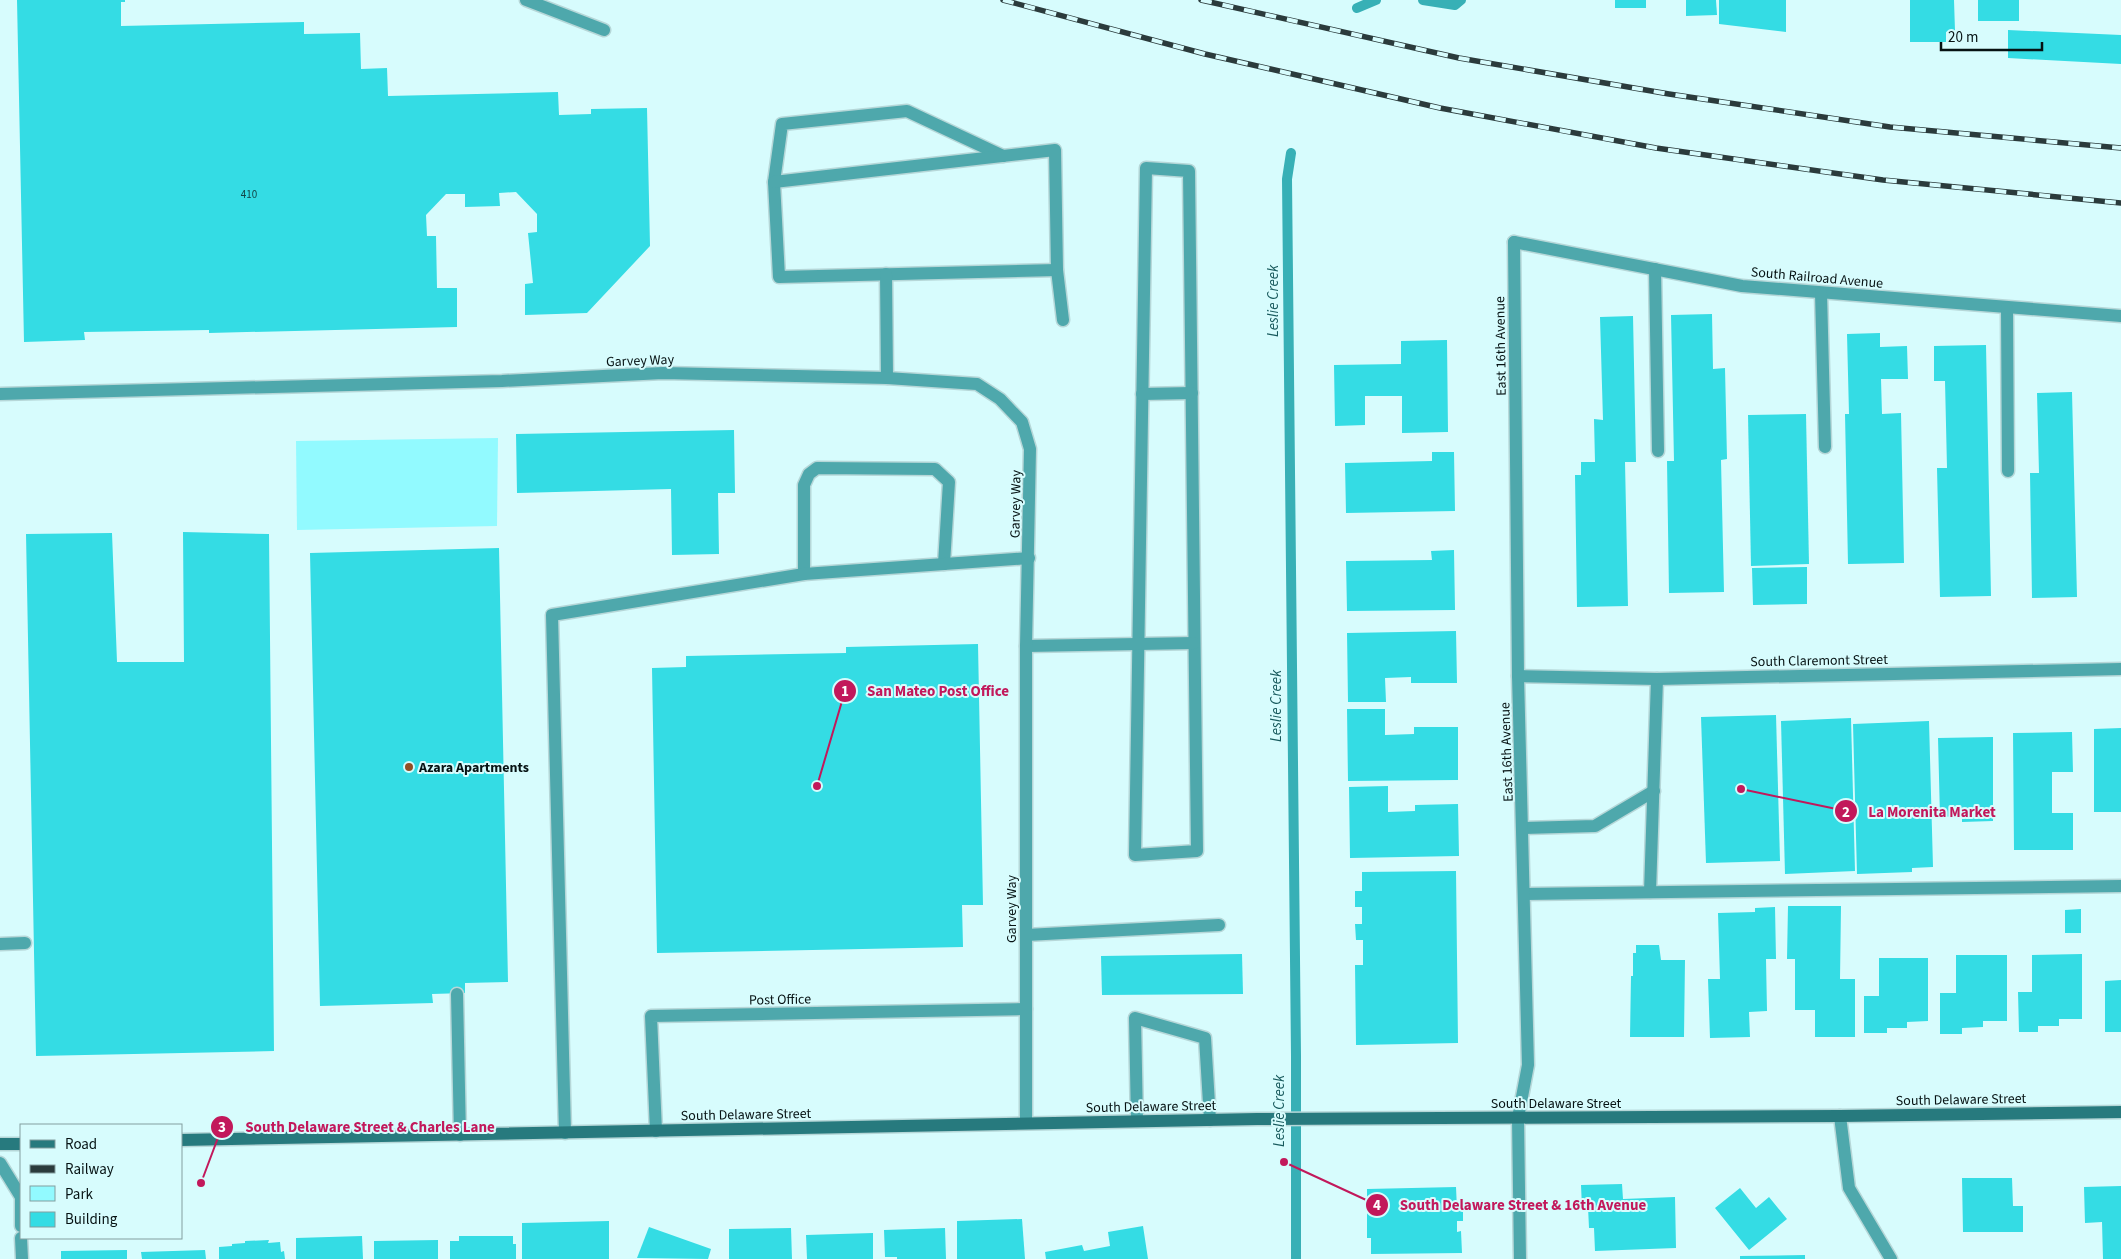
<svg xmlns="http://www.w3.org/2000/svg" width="2121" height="1259" font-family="'Source Sans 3',sans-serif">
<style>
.green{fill:#92faff}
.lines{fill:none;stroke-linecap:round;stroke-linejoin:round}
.stream{stroke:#37b0b6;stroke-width:10}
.building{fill:#34dce4}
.service-casing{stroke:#b6d7d8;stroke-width:15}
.minor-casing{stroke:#b6d7d8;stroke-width:15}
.secondary-casing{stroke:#b6d7d8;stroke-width:15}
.service{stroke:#4ea8ac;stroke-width:12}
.minor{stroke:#4ea8ac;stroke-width:12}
.secondary{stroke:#277a7e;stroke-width:12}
.rail-casing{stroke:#2b3b3c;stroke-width:5.5}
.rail{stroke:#d7fcfd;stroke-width:4;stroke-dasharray:11;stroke-linecap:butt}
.poi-dot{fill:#934e24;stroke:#d7fcfd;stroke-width:2}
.labels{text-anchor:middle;stroke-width:4;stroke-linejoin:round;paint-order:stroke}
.number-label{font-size:11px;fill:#124447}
.street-label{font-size:14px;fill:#061213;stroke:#d7fcfd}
.poi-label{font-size:14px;font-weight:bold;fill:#061213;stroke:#d7fcfd;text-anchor:start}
.water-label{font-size:15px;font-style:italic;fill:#195b5e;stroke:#d7fcfd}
.leader{fill:none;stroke:#c2185b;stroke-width:2}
.callout-dot{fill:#c2185b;stroke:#d7fcfd;stroke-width:2}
.mark-label{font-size:15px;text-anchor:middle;font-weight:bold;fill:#fff}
.callout-label{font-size:15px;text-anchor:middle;font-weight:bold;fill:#c2185b;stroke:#d7fcfd;stroke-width:4;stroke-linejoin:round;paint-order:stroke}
</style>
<rect width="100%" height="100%" fill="#d7fcfd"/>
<path class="green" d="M498,438L497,526L297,530L296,441Z"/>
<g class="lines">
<g class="stream">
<path d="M1423,0L1455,5L1461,0"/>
<path d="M1357,8L1376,0"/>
<path d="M1291,153L1287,179L1296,1056V1259"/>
</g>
</g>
<g class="building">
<path d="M17,0H125V2H121V26L304,22V34L360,33L361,69L387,68L388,96L558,92L559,115L591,114V109L647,108L650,246L587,313L525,315V284L533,283L528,233L537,232V214L516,192L499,193L500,206L465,207V194H446L426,215L427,236H436L437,288H457V327L209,333V330L84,332L85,340L24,342Z"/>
<rect x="1615" y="0" width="31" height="8"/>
<path d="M1686,0H1716L1717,15L1686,16Z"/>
<path d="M1719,0H1786V32L1719,24Z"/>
<path d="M1910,0H1954L1955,31L1946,32V42H1910Z"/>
<rect x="1978" y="0" width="41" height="21"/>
<path d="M2008,30L2121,35V64L2008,58Z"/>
<path d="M1712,314L1713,369L1725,368L1727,459L1721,460L1724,592L1669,593L1667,461H1674L1671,315Z"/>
<path d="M1633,316L1636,462H1625L1628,606L1577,607L1575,475H1581V462H1595L1594,419L1603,420L1600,317Z"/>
<path d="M1880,333V347L1907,346L1908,379H1881L1882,414L1901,413L1904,563L1848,564L1845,414H1849L1847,334Z"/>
<path d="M1447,340L1448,432L1402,433V396H1365V425L1335,426L1334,365L1401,364V341Z"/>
<path d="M1986,345L1991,596L1940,597L1937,468H1947L1945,381H1934V346Z"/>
<path d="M2072,392L2077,597L2032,598L2030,473H2039L2037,393Z"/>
<path d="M1806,414L1809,564L1751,566L1748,415Z"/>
<path d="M734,430L735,493H718L719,554L672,555L671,489L517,493L516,434Z"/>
<path d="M1432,452H1454L1455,511L1346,513L1345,463L1432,461Z"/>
<path d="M183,532L269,534L274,1051L36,1056L26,534L112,533L117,662H184Z"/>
<path d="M499,548L508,982L465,983V993L432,994L433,1003L320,1006L310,553Z"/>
<path d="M1454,550L1455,610L1347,611L1346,561L1432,560L1431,551Z"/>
<path d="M1807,567V604L1753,605L1752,568Z"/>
<path d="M1456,631L1457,683H1411V677L1385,678L1386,702H1348L1347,633Z"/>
<path d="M978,644L983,905H962L963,947L657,953L652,668L686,667V656L846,653V647Z"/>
<path d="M1347,709H1385V735L1414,734V727H1458V780L1348,781Z"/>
<path d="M1776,715L1780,861L1706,863L1701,717Z"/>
<path d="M1851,718L1855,871L1785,874L1781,721Z"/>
<path d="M1929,721L1933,867L1912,868V872L1857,874L1853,724Z"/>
<path d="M2121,728V812H2094V729Z"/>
<path d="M2072,732L2073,772H2052V813H2073V850H2014L2013,733Z"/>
<path d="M1993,737V821L1962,822V816L1940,817L1938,738Z"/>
<path d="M1388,786V812L1415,811V805L1458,804L1459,856L1350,858L1349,787Z"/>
<path d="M1456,871L1458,1043L1356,1045L1355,965H1363V940H1356L1355,924H1362V907H1355V891H1362V872Z"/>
<path d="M1788,906H1841L1840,979H1855V1037H1815V1010H1795V959H1787Z"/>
<path d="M1775,907L1776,959H1766L1767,1011L1749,1012L1750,1037L1710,1038L1708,979H1720L1718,913L1755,912V908Z"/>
<path d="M2081,909V933H2065V910Z"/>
<path d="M1636,945H1659L1661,960H1685L1684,1037H1630L1631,976H1633V953H1636Z"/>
<path d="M1242,954L1243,994L1102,995L1101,956Z"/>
<path d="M2082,954V1019H2059V1026H2038V1032H2019L2018,992H2032V955Z"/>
<path d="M1956,955H2007V1021H1983V1027L1962,1028V1034H1940V993H1956Z"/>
<path d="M1879,958H1928V1021L1907,1022V1028H1887V1033H1864V996H1879Z"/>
<path d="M2121,980V1032H2105V981Z"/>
<path d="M1962,1178H2012L2013,1206H2023V1232H1963Z"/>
<path d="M1622,1184L1623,1199L1675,1197L1676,1248L1595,1251L1594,1228H1589L1588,1207L1582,1208L1581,1185Z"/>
<path d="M2121,1186V1259H2103L2102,1222L2085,1223L2084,1187Z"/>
<path d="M1456,1187L1457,1209H1463V1221H1457V1232L1461,1231L1462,1253L1371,1254V1238H1367V1189Z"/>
<path d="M1740,1188L1756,1208L1769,1197L1787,1219L1749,1250L1715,1208Z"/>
<path d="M1022,1219L1025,1259H957V1221Z"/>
<path d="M609,1221V1259H522V1223Z"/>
<path d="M1143,1226L1148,1259H1046L1045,1252L1082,1245L1084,1251L1110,1246L1108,1232Z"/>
<path d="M649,1227L711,1249L708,1259L637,1258Z"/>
<path d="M791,1228L792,1259H729V1229Z"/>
<path d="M945,1228L946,1259H897V1257H885L884,1230Z"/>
<path d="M873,1233V1259H807L806,1235Z"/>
<path d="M362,1236L363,1259H296V1238Z"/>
<path d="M459,1236H513V1244H516V1259H450V1241H459Z"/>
<path d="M269,1240L268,1243L280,1242L281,1252L284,1251L285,1259H219V1247L232,1246V1244L245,1243V1241Z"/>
<path d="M438,1240V1259H374V1241Z"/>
<path d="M127,1250V1259H61V1251Z"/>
<path d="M205,1250L206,1259H142L141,1252Z"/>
<path d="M1805,1255V1259H1740V1256Z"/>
</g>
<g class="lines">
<g class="service-casing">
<g id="service">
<path d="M526,0L604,30"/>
<path d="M1003,156L907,111L782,124L774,182L779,277L1057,270"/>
<path d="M1146,168L1189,171L1197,851L1135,855Z"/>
<path d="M774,182L1055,150L1057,270L1063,320"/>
<path d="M1514,242L1742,286L2121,316"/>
<path d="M1655,269L1658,451"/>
<path d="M886,274L887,378"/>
<path d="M1821,293L1825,447"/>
<path d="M2007,308L2008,471"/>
<path d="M1142,394L1192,393"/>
<path d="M804,574V485L809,474L817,468L935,469L949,482L944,564"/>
<path d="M1026,646L1194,643"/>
<path d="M1523,828L1595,826L1654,791"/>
<path d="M1650,892L1657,679"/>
<path d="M1525,894L2121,886"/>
<path d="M1026,935L1219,925"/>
<path d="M0,944L25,943"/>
<path d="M457,994L460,1135"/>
<path d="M1137,1121L1135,1018L1205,1038L1210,1120"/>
<path d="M656,1131L651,1016L1026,1009"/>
<path d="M565,1133L552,615L804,574L1029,558"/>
</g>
</g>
<g class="minor-casing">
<g id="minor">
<path d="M1514,242L1518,676L1528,1065L1518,1118L1520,1259"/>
<path d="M0,394L502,381L663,373L887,378L977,384L1000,399L1022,422L1030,449L1026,646V1123"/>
<path d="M1518,676L1657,679L2121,669"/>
<path d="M1840,1116L1849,1188L1891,1259"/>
<path d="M0,1163L21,1197V1226"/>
<path d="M21,1238L22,1259"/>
</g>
</g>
<g class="secondary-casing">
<g id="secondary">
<path d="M181,1140L1257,1119L1840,1116L2121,1112"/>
<path d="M0,1144H21"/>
</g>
</g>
<use href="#service" class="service"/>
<use href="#minor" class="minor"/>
<use href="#secondary" class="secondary"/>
<g class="rail-casing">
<g id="rail">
<path d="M1003,0L1205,54L1440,108L1656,148L1883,180L2121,203"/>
<path d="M1201,0L1459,58L1669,94L1890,127L2121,148"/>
</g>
</g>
<use href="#rail" class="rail"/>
</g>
<circle class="poi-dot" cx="409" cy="767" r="5"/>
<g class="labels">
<g class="number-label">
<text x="249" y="198">410</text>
</g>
<g class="street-label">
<text transform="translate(1817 277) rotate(5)" y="5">South Railroad Avenue</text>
<text transform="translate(1500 346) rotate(-91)" y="5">East 16th Avenue</text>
<text transform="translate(640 360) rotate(-2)" y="5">Garvey Way</text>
<text transform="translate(1015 504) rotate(-89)" y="5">Garvey Way</text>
<text transform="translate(1819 660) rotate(-1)" y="5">South Claremont Street</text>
<text transform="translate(1506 752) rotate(-92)" y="5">East 16th Avenue</text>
<text transform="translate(1011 909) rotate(-90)" y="5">Garvey Way</text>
<text transform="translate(780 999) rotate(-1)" y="5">Post Office</text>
<text transform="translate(1961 1099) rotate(-1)" y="5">South Delaware Street</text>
<text x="1556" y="1108">South Delaware Street</text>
<text transform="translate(1151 1106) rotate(-1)" y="5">South Delaware Street</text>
<text transform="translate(746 1114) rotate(-1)" y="5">South Delaware Street</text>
</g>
<g class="poi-label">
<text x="419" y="772">Azara Apartments</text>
</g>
<g class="water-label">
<text transform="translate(1273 301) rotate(-90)" y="5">Leslie Creek</text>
<text transform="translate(1276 706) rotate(-90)" y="5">Leslie Creek</text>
<text transform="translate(1279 1111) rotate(-90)" y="5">Leslie Creek</text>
</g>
</g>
<path class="leader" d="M817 786L845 691M1741 789L1846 811M201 1183L222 1127M1284 1162L1377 1205"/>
<g class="callout-dot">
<circle cx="817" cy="786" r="5"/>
<circle cx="1741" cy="789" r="5"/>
<circle cx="201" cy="1183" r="5"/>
<circle cx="1284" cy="1162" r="5"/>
<circle cx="845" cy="691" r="12"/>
<circle cx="1846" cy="811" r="12"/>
<circle cx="222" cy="1127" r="12"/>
<circle cx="1377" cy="1205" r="12"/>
</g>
<g class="mark-label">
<text x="845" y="696">1</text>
<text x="1846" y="817">2</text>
<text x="222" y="1132">3</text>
<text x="1377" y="1210">4</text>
</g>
<g class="callout-label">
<text x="938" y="696">San Mateo Post Office</text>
<text x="1932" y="817">La Morenita Market</text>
<text x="370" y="1132">South Delaware Street &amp; Charles Lane</text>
<text x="1523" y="1210">South Delaware Street &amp; 16th Avenue</text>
</g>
<rect x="20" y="1124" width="162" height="115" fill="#d7fcfd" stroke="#839e9f"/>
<rect x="30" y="1140" width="25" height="8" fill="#277a7e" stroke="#839e9f"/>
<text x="65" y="1149" font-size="15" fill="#061213">Road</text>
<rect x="30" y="1165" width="25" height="8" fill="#2b3b3c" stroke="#839e9f"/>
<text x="65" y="1174" font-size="15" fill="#061213">Railway</text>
<rect x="30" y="1186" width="25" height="15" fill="#92faff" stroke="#839e9f"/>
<text x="65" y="1199" font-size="15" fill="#061213">Park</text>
<rect x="30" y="1212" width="25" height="15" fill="#34dce4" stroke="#839e9f"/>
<text x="65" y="1224" font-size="15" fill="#061213">Building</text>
<path d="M1941 42v8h101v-8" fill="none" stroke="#061213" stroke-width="2.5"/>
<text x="1948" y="42" font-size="15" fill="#061213" stroke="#d7fcfd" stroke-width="4" paint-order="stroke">20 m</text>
</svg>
